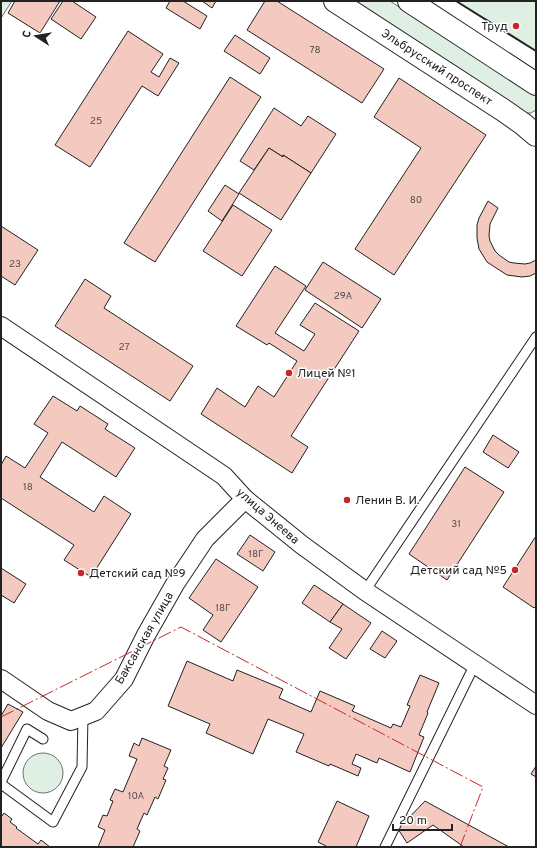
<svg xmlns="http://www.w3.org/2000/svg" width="537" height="848" font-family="Overpass,sans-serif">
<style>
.green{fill:#e0efe3;stroke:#6f6f6f}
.building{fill:#f3c9c0;stroke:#222}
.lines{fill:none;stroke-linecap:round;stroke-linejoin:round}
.service-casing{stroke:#222;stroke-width:11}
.minor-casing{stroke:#222;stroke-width:20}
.primary-casing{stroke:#222;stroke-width:24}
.service{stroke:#fff;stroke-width:9}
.minor{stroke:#fff;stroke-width:18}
.primary{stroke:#fff;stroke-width:22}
.wall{stroke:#222;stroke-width:2}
.power{stroke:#c62828;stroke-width:1;stroke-dasharray:14 3 2 3;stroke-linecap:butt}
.poi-dot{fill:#c62828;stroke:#fff;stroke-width:1.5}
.labels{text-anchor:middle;stroke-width:3;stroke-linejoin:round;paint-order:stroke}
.number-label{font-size:10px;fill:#564c4a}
.poi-label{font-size:12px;fill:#222;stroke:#fff;text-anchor:start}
.street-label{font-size:12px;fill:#222;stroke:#fff}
</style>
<rect width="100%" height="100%" fill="#fff"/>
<g class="green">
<path d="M1,1H12L1,18Z"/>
<path d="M353,1H390L535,95L536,97V110L531,113H526Z"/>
<path d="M456,1H536V51Z"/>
<circle cx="43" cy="773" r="20"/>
</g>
<g class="building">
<path d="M15,1H60L40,33L8,13Z"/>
<path d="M63,1H72L96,17L81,39L51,19Z"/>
<path d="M170,1H183L207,16L200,29L166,8Z"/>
<path d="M202,1H216L212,8Z"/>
<path d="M265,1H277L384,69L362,103L247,30Z"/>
<path d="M128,31L163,54L151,72L159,77L170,58L179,63L158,96L142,86L90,167L55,145Z"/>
<path d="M235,35L270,58L260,74L224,51Z"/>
<path d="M230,77L261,97L155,262L124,243Z"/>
<path d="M399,78L486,135L394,275L355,249L421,148L374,117Z"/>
<path d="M274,108L301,126L308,116L336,134L311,173L283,155V157L269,148L254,170L240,161Z"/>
<path d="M269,148L283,157V155L311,173L281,220L239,193Z"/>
<path d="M225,185L239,194L222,221L208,211Z"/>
<path d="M488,201L498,208L490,224L489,236L490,241L495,251L499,255L509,262L514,263L525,264L530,263L536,260V273L530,276L522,277L507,275L487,262L479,249L477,238V225L479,218Z"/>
<path d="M233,205L272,230L242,276L203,251Z"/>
<path d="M1,226L38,250L15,285L1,276Z"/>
<path d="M323,262L381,299L362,328L305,290Z"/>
<path d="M275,266L306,286L275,333L304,351L315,334L300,325L315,303L359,331L291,436L308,447L292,473L201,414L217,388L245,407L258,386L274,397L297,361L269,343L267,345L236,326Z"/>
<path d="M85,279L111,296L104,308L193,366L170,401L55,326Z"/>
<path d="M53,396L77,411L80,406L108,424L105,429L135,448L116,477L62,442L40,477L94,512L104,496L131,514L91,577L64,560L74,545L1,498V465L6,456L25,468L48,433L34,424Z"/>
<path d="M493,435L519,452L508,468L483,452Z"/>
<path d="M465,467L504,492L447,580L409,554Z"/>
<path d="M250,535L275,552L263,571L237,554Z"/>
<path d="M536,536V606L534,608L503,587Z"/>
<path d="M216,559L258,587L221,642L203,630L213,615L189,598Z"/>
<path d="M1,568L26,584L14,603L1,595Z"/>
<path d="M314,585L343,604L330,622L302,603Z"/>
<path d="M343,604L371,623L346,659L329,648L342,629L330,622Z"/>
<path d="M382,631L397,641L385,658L370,649Z"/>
<path d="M187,661L233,681L237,670L283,689L279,698L311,712L320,691L355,706L352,711L391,728L393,724L401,727L410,706L407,705L420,675L439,683L427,712L428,713L419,735L424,737L410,772L379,758L377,763L356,754L352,764L361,768L358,776L330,764L329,766L296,752L304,734L268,719L253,754L206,733L210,724L168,706Z"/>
<path d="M8,704L23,712L1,748V716Z"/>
<path d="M142,738L171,750L164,766L168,768L163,779L166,780L158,799L155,797L147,815L144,813L137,829L140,831L133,847H98L105,830L98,827L103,815L107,816L113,801L110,800L115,789L123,792L137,759L129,756L134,743L139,746Z"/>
<path d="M536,766V777L531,774Z"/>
<path d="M337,801L369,816L356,847H328L318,842Z"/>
<path d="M425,801L509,847H464L433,825L407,843L398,829Z"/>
<path d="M4,813L12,819L10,822L17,827L16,828L38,844L41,840L50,847H1V816H2Z"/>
</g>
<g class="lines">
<g class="service-casing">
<g id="service">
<path d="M365,591L536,337"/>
<path d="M1,782L27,729L43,739"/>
<path d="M1,784L53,822L82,767L83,716"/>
<path d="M385,847L475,664"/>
</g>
</g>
<g class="minor-casing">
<g id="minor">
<path d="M1,326L224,476L245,499L302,545L365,591L536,705"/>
<path d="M1,679L48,711L71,721L96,711L124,679L146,635L175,584L205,539L245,499"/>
</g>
</g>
<g class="primary-casing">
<g id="primary">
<path d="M335,1L503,110L523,124L536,135"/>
<path d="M409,1L536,84"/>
</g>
</g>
<use href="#service" class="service"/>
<use href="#minor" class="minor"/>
<use href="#primary" class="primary"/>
<path class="wall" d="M456,1L536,51"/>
<path class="power" d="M1,717L181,627L483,787L460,847"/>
</g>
<g class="poi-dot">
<circle cx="516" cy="26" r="4"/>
<circle cx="289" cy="373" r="4"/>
<circle cx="347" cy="500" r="4"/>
<circle cx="515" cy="570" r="4"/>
<circle cx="81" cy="573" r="4"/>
</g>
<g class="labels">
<g class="number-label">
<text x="315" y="53">78</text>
<text x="96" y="124">25</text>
<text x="416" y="203">80</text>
<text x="15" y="267">23</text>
<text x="343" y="299">29А</text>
<text x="124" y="350">27</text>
<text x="28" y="490">18</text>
<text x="456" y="527">31</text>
<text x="256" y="557">18Г</text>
<text x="223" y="611">18Г</text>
<text x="136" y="799">10А</text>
</g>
<g class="poi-label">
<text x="508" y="30" text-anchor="end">Труд</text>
<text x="297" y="377">Лицей №1</text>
<text x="355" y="504">Ленин В. И.</text>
<text x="507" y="574" text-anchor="end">Детский сад №5</text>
<text x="89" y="577">Детский сад №9</text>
</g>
<g class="street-label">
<text transform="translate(437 67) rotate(33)" y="4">Эльбрусский проспект</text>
<text transform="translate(268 516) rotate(41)" y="4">улица Энеева</text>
<text transform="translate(144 638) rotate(-60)" y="4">Баксанская улица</text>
</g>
</g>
<rect width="537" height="848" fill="none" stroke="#222222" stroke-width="4"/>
<g transform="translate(36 36) rotate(282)" stroke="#ffffff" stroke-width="3" paint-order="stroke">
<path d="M0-3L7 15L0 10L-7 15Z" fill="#222222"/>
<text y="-6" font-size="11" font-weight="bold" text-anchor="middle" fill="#222222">С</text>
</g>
<path d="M393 824v6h59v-6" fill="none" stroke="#222222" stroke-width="2"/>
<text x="399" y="824" font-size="12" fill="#222222" stroke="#ffffff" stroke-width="3" paint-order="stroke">20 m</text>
</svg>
